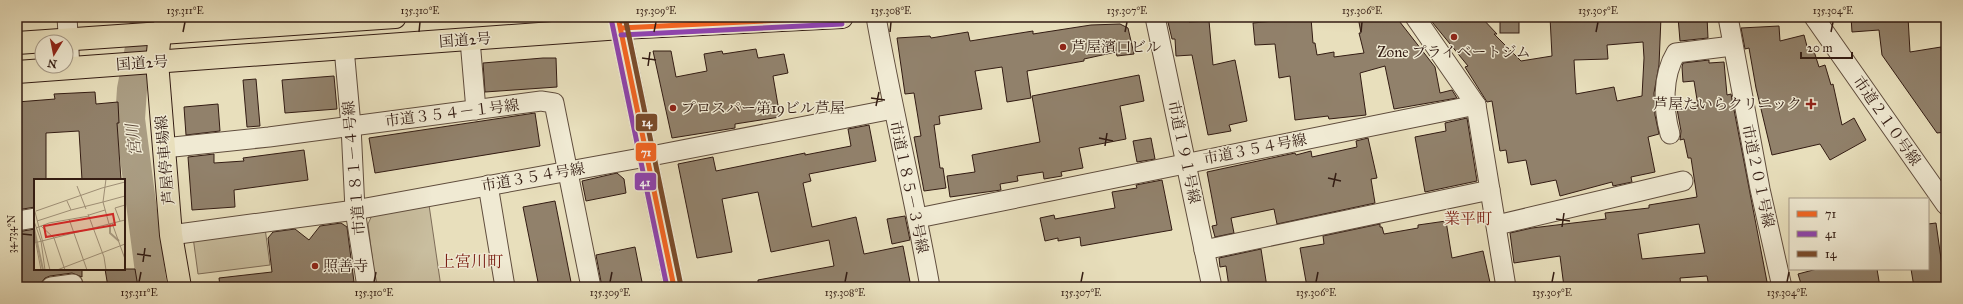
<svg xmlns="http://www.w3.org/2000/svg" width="1963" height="304" font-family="'IM FELL Great Primer','Noto Serif JP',serif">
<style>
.green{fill:#c9be9f;stroke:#7e6d59}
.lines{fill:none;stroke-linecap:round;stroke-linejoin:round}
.river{stroke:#aa9d83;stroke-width:30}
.building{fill:#91816b;stroke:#331c13;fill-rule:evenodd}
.minor-casing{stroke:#604d3d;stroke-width:21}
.major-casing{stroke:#331c13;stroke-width:24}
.highway-casing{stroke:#331c13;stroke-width:24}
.minor{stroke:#f0ead3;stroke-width:19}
.major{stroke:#e8dfbc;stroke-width:22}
.highway{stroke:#e8dfbc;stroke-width:22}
.bus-1-casing{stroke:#f0ead3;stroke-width:8}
.bus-2-casing{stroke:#f0ead3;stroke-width:8}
.bus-3-casing{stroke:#f0ead3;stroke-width:8}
.bus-1{stroke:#f26522;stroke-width:5}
.bus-2{stroke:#8e44ad;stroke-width:5}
.bus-3{stroke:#7a4b2a;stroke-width:5}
.ticks{fill:none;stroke:#331c13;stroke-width:1.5}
.poi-dot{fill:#8f2418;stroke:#f0ead3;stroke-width:1.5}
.labels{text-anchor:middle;stroke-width:3;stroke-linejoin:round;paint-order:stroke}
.street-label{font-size:15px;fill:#331c13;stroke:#f0ead3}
.poi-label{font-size:15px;fill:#331c13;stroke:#f0ead3;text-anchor:start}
.water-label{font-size:16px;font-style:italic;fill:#5d493a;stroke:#f0ead3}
.neighbourhood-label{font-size:16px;fill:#7a1f14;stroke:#f0ead3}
.inset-river{fill:none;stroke:#aa9d83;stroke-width:2}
.inset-road{fill:none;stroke:#a09178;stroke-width:1}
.view{fill:#d62828;fill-opacity:0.15;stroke:#d62828;stroke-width:2}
.inset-edge{fill:none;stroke:#331c13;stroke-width:2}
.line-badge{stroke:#f0ead3;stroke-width:1.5}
.badge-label{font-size:11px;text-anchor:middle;font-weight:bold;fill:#fff}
.neatline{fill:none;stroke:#331c13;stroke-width:1.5}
.ticks-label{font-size:10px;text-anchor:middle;fill:#331c13}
</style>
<rect width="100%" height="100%" fill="#e8dfbc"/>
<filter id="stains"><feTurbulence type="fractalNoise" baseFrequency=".005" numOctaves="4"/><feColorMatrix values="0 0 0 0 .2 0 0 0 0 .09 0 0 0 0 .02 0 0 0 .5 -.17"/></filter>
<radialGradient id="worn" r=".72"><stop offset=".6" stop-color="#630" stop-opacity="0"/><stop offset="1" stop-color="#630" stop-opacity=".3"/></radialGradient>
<g class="green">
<path d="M429,205L441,287H376L368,224L373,213Z"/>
<path d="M265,228L270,265L198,274L193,237Z"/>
</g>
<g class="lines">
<path class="river" d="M146,17L132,89L130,119L152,287"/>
</g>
<g class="building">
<path d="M1189,17V22L1209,21L1213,65L1235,60L1247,121L1229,125L1231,131L1208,135L1192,55L1176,56L1175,39H1172L1167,18Z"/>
<path d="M1273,17H1291L1292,20L1311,18L1313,43H1315L1317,55L1334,52V57L1364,53L1359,33H1361L1358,17H1396L1435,67L1440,93L1452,90L1457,98L1394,109L1385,66L1360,73L1366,115L1329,119L1328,116L1295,120L1290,76L1279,78L1275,44L1255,45L1253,23L1274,21Z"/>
<path d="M1428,17H1481L1497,34H1494L1521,61L1552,56L1550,17H1591V20L1623,19V17H1661L1659,65L1654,93L1655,115L1659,134L1648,137L1655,172L1631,177L1632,182L1613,186L1612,182L1560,196L1556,180L1531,185L1526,160L1508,163L1506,150L1500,151L1492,101L1487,102L1465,67L1468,66ZM1643,42L1644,58L1642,96L1617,101L1614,87L1576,94L1574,60L1608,59L1607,45Z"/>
<rect x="1500" y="17" width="19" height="16"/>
<path d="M1678,17H1707L1708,38L1680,41Z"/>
<path d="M1851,17H1908L1910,52L1941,47L1946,90V132L1937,133L1882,55L1879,30L1852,32Z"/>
<path d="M1120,24L1128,28L1134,54L1117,56L1116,52L1084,59V61L1027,71L1031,98L1007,102L1002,67L975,71L982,109L939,116L940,124L934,125L940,168H943L946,188L924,191L914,137L921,136L914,93L905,94L897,38L930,36L931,38L968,32L970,41L1033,31V34L1091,25Z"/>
<path d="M1779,26L1780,41L1804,35L1808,50L1813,48L1819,67L1825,65L1831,85L1833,84L1842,125L1854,118L1866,140L1830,160L1820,144L1772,155L1756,88L1749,48L1745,49L1741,28Z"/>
<path d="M756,49L758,58L784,54L788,73L773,76L780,117L735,124V128L672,138L653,51H671L676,77L707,71L704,54L722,51L723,54Z"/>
<path d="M543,58H556L557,87L485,92L483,63Z"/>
<path d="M1709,60V63L1724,62L1727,95L1731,94L1768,287H1709L1707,276L1680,278L1681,287H1564L1560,256L1514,263L1510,233L1532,228L1606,219L1605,213L1649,208V205L1697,197L1691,158H1688L1684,139L1680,140L1681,131L1677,109L1698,106L1694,81L1683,82L1682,67L1683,63ZM1699,224L1705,253L1642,259L1638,234Z"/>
<path d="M1139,75L1144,101L1120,106L1126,139L1079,148L1083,168L1061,172L1062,176L1044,179L1043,172L1017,176L1018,181L1000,184L1001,190L950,197L947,176L975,172L972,155L1040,142L1032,96Z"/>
<path d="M334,76L337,109L285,113L282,80Z"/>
<path d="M256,79L260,126L247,127L243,80Z"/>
<path d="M95,92L96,104L118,102L119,123H117L121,180H82L79,131L46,133V180H35V207L17,210V102L55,99L54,94Z"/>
<path d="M218,104L220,131L186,135L184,107Z"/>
<path d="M535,113L540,146L375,173L369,138Z"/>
<path d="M1467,118L1477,181L1425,192L1415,137L1446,131L1445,123Z"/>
<path d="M869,125L876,161L809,174L811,181L803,183L812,227L856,217L864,254L903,246L911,287H758V280L834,266L829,240L771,252L758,192L722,199L732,252L697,258L678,164L713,157L716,171L805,153V155L851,146L848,129Z"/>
<path d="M1151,138L1155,159L1137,162L1133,141Z"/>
<path d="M1368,138L1377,178L1371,179L1375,203L1277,224L1274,209L1231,218L1234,233L1215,237L1212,226L1217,225L1207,172L1295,153L1296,155L1311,151L1312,157L1357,147L1356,141Z"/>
<path d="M304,150L308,180L234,190L235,207L192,210L188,157L214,154V163L244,161L243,158Z"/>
<path d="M617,173L624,179L626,193L586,201L582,181Z"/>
<path d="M1162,180L1172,230L1081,246L1080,237L1058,241V238L1045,241L1040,218L1054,215L1055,219L1115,208L1112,192L1137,188L1136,185Z"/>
<path d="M555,201L572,287H539L523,207Z"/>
<path d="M905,216L910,240L892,244L887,219Z"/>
<path d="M1446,221L1452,258L1483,251L1491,287H1307L1300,248L1324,244L1323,236L1380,224V227H1382L1384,234L1418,228V225Z"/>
<path d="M341,223L347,227L354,282L313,287H220L219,278L272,272L268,238L273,232L295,229L309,240L320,226Z"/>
<path d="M1936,223L1945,287H1914L1911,269H1928V224Z"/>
<path d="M35,229V269H82V277L72,273L50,276L45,278L41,283L17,286V232Z"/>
<path d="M635,247L643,287H602L596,255Z"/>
<path d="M1261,249L1267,287H1229L1226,266L1220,267L1219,258Z"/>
<path d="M105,269H135L138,287H108Z"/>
<path d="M1817,269H1877L1880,287H1802L1798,274Z"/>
</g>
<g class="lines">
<g class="minor-casing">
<g id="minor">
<path d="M67,17L70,68"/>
<path d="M618,17L674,287"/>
<path d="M876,17C892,107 914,196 930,287"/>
<path d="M1155,17L1212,287"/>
<path d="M1415,17L1476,105L1506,287"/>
<path d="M1728,17L1760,189L1782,287"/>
<path d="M1814,17L1946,205"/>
<path d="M160,33L167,17"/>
<path d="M470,40L476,110"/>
<path d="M344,48L351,126L355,210L367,287"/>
<path d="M1670,134C1663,109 1662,76 1676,53L1732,46"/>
<path d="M164,148L269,137L541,101L554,103L591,287"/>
<path d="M488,185L505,287"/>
<path d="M918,218L1476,105"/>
<path d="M17,221L35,218"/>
<path d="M1497,225L1683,181"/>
<path d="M171,235L355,210L646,157L893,109"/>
<path d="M1204,250L1490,190"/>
<path d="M51,287L73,284"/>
</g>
</g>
<g class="major-casing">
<path id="major" d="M160,33L157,62L171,235L180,287"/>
</g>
<g class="highway-casing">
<g id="highway">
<path d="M17,43L395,17"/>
<path d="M17,72L621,28L842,17"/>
</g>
</g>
<use href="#minor" class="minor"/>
<use href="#major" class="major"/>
<use href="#highway" class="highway"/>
<g class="bus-1-casing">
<g id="bus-1">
<path d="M618,17L674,287"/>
<path d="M621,28L842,17"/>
</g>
</g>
<g class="bus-2-casing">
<g id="bus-2">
<path d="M611,18L667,287"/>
<path d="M621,35L842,24"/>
</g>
</g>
<g class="bus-3-casing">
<g id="bus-3">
<path d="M625,17L681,286"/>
<path d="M621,21L701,17"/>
</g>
</g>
<use href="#bus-1" class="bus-1"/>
<use href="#bus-2" class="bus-2"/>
<use href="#bus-3" class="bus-3"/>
</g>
<path class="ticks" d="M183,32L185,22M419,32L420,22M654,32L656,22M890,32L891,22M1125,32L1127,22M1361,32L1362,22M1596,32L1598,22M1831,32L1833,22M642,58L656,60M648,66L650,52M871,98L885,100M876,106L879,92M1099,138L1113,141M1105,146L1107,133M1328,178L1341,181M1333,187L1336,173M1556,219L1570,221M1562,227L1564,213M22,234L32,235M137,254L151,256M143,262L145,248M139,282L141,272M374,282L376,272M610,282L612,272M845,282L847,272M1081,282L1083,272M1316,282L1318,272M1552,282L1554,272M1787,282L1789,272"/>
<g class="poi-dot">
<circle cx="1454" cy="37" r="4"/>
<circle cx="1063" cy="47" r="4"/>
<path d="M1809 98h4v4h4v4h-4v4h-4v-4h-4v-4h4z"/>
<circle cx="673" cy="108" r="4"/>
<circle cx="315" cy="266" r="4"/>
</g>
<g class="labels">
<g class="street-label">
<text transform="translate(465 40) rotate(-4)" y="5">国道2号</text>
<text transform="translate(142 63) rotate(-4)" y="5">国道2号</text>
<text transform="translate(452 113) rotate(-7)" y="5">市道３５４－１号線</text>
<text transform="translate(1887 121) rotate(55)" y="5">市道２１０号線</text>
<text transform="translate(1255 149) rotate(-11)" y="5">市道３５４号線</text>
<text transform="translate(1184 152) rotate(78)" y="5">市道１９１号線</text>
<text transform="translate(165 160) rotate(-95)" y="5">芦屋停車場線</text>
<text transform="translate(354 168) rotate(-95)" y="5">市道１８１－４号線</text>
<text transform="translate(1758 176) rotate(78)" y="5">市道２０１号線</text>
<text transform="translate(533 177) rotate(-10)" y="5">市道３５４号線</text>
<text transform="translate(909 187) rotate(78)" y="5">市道１８５－３号線</text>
</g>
<g class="poi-label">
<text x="1071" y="52">芦屋濱口ビル</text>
<text x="1454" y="57" text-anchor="middle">Zone プライベートジム</text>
<text x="1802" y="109" text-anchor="end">芦屋たいらクリニック</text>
<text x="681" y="113">プロスパー第19ビル芦屋</text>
<text x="323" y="271">照善寺</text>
</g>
<g class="water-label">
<text transform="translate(133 140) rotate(-97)" y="6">宮川</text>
</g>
<g class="neighbourhood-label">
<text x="1468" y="224">業平町</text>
<text x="471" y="267">上宮川町</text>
</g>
</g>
<g transform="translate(34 179)">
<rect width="91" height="91" fill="#e8dfbc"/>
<path class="inset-river" d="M76,45V54L85,62M0,49L9,91"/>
<path class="inset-road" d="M43,7L52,30M69,23L91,17M69,23L72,0M0,29L16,91M37,31L69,23L75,45M2,32L68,9L91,3M54,35L70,78L72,91M55,36L71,31M35,40L53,91M0,42L7,62L11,91M3,42L37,31L33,22M86,42L81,29L91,26M78,44L91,80M7,47L20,59L31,91M2,49L15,44L55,37M0,54L7,91M0,64L91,41M23,91L91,65"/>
<path class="view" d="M79,35L81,46L12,58L10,47Z"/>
<rect width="91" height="91" class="inset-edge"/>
</g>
<g class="line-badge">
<rect x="635" y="113" width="23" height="19" rx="4" fill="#7a4b2a"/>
<rect x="635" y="142" width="22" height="20" rx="4" fill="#f26522"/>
<rect x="634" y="172" width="23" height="19" rx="4" fill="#8e44ad"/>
</g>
<g class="badge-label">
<text x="647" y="126">14</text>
<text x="646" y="156">71</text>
<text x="645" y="186">41</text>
</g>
<rect width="1963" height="304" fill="none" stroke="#e8dfbc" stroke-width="44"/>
<rect x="1789" y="198" width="140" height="72" fill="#f0ead3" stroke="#a49886"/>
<rect x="1797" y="211" width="20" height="6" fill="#f26522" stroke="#a49886"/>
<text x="1825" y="218" font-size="12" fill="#331c13">71</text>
<rect x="1797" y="231" width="20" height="6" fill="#8e44ad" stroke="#a49886"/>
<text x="1825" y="238" font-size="12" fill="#331c13">41</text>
<rect x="1797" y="251" width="20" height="6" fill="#7a4b2a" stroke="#a49886"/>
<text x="1825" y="258" font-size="12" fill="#331c13">14</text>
<g transform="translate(54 54) rotate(190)"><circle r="19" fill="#f0ead3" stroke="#a49886"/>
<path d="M0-3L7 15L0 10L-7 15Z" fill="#8f2418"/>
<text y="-6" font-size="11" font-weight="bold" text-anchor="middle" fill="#331c13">N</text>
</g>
<path d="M1801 52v6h51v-6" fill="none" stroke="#331c13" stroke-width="2"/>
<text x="1807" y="52" font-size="12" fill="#331c13" stroke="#f0ead3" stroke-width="3" paint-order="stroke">20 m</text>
<rect x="22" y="22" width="1919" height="260" class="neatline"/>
<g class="ticks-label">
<text x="185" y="14">135.311°E</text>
<text x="420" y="14">135.310°E</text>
<text x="656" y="14">135.309°E</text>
<text x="891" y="14">135.308°E</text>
<text x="1127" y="14">135.307°E</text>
<text x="1362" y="14">135.306°E</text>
<text x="1598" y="14">135.305°E</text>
<text x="1833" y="14">135.304°E</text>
<text transform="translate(11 234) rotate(-90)" y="4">34.734°N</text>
<text x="139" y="296">135.311°E</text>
<text x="374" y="296">135.310°E</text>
<text x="610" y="296">135.309°E</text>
<text x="845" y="296">135.308°E</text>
<text x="1081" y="296">135.307°E</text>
<text x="1316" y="296">135.306°E</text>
<text x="1552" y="296">135.305°E</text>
<text x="1787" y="296">135.304°E</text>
</g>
<rect width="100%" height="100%" filter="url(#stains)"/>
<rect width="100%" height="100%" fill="url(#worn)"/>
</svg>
